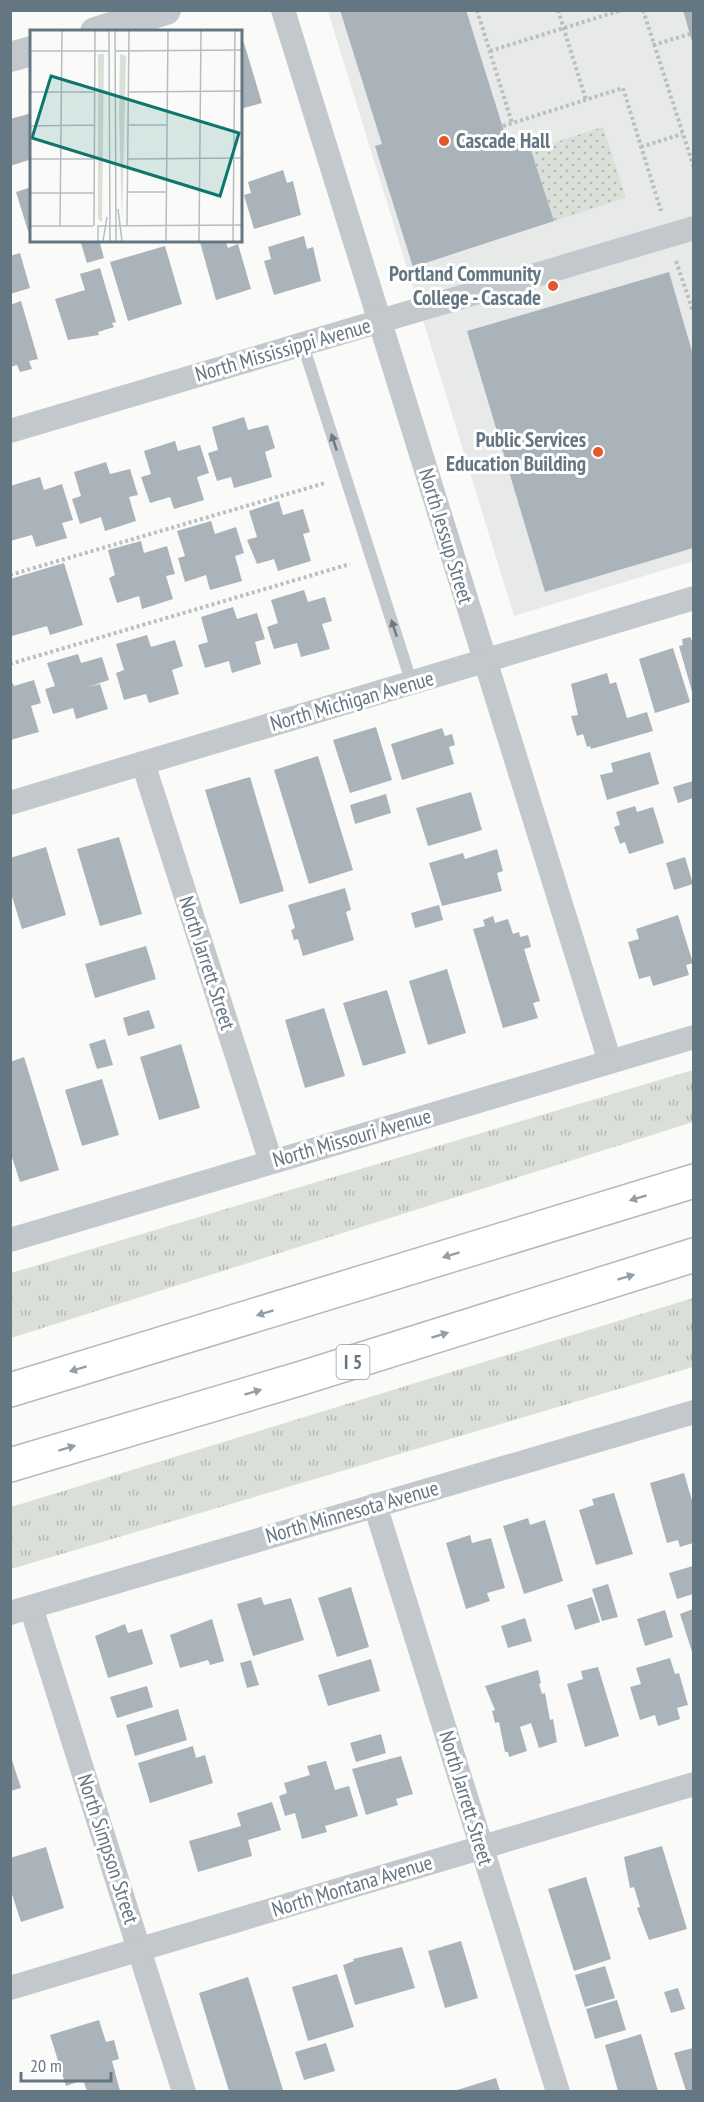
<svg xmlns="http://www.w3.org/2000/svg" width="704" height="2102" font-family="'PT Sans Narrow',sans-serif">
<style>
.built{fill:#e8e9e9}
.grass{fill:url(#grass-tufts)}
.park{fill:url(#park-dots)}
.building{fill:#aab3b9}
.lines{fill:none;stroke-linecap:round;stroke-linejoin:round}
.motorway-casing{stroke:#b4b9bd;stroke-width:36}
.path{stroke:#bbbfc2;stroke-width:4;stroke-dasharray:3 3;stroke-linecap:butt}
.service{stroke:#c3c8cc;stroke-width:12}
.minor{stroke:#c3c8cc;stroke-width:24}
.tertiary{stroke:#c3c8cc;stroke-width:30}
.motorway{stroke:#fff;stroke-width:33}
.oneway{fill:#6a7a87}
.oneway2{fill:#939fa8}
.poi-dot{fill:#e4572e;stroke:#fff;stroke-width:2}
.labels{text-anchor:middle;stroke-width:6;stroke-linejoin:round;paint-order:stroke}
.shield{fill:#fff;stroke:#939fa8;stroke-width:1.5}
.shield-label{font-size:20px;font-weight:bold;fill:#657683}
.poi-label{font-size:21px;font-weight:bold;fill:#657683;stroke:#fff;text-anchor:end}
.street-label{font-size:21px;fill:#657683;stroke:#fff}
.inset-road{fill:none;stroke:#b5bdc2;stroke-width:1.5}
.view{fill:#0f766e;fill-opacity:0.15;stroke:#0f766e;stroke-width:3}
.inset-edge{fill:none;stroke:#657683;stroke-width:3}
</style>
<defs>
<pattern id="grass-tufts" width="24" height="20" patternUnits="userSpaceOnUse" patternTransform="scale(1.5)"><rect width="24" height="20" fill="#dadfd7"/><path d="M3 7l-1-3M5 7V3M7 7l1-3M15 17l-1-3M17 17v-4M19 17l1-3" fill="none" stroke="#b4b9b4"/></pattern>
<pattern id="park-dots" width="8" height="8" patternUnits="userSpaceOnUse" patternTransform="scale(1.5)"><rect width="8" height="8" fill="#dadfd7"/><path d="M2 2h.1M6 6h.1" fill="none" stroke="#b4b9b4" stroke-width="1.8" stroke-linecap="round"/></pattern>
</defs>
<rect width="100%" height="100%" fill="#fafaf8"/>
<path class="built" d="M328,11H693V561L514,616Z"/>
<g class="grass">
<path d="M693,1070V1122L11,1338V1273Z"/>
<path d="M693,1298V1367L11,1569V1507Z"/>
</g>
<path class="park" d="M603,127L626,198L554,221L531,150Z"/>
<g class="building">
<path d="M340,10H466L508,144L527,138L554,221L413,267L375,146L382,144Z"/>
<path d="M683,10H693V45Z"/>
<path d="M244,43L262,103L240,109V44Z"/>
<path d="M32,113V159L10,166V119Z"/>
<path d="M283,170L287,183L293,181L301,215L254,229L244,195L251,193L248,182Z"/>
<path d="M32,187V234H29L16,192Z"/>
<path d="M304,236L307,249L313,247L321,281L274,295L264,261L271,259L268,247Z"/>
<path d="M80,240H99L104,258L87,263Z"/>
<path d="M208,240H225L228,248L238,244L251,289L216,300L200,242Z"/>
<path d="M165,246L182,304L128,321L110,262Z"/>
<path d="M20,253L30,288L10,294V256Z"/>
<path d="M100,268L116,322L112,323L114,327L98,332L99,335L68,340L55,299L85,290L80,274Z"/>
<path d="M669,272L693,355V548L545,592L467,331Z"/>
<path d="M21,301L38,359L29,361L32,369L20,372L17,365L10,367V305Z"/>
<path d="M244,417L248,430L268,425L275,448L265,452L272,477L234,488L231,477L217,481L208,453L218,450L212,427Z"/>
<path d="M175,441L178,451L200,445L209,473L197,477L204,500L174,509L170,497L150,503L141,477L151,474L144,451Z"/>
<path d="M106,462L110,474L130,469L138,495L129,497L136,521L105,531L101,517L80,524L72,499L81,496L74,472Z"/>
<path d="M40,477L44,490L62,484L73,520L62,523L67,538L36,547L32,535L10,541V486Z"/>
<path d="M279,501L283,515L303,509L310,532L303,534L311,561L278,571L274,559L257,564L247,540L257,537L249,511Z"/>
<path d="M211,521L215,534L236,527L244,553L235,556L242,581L210,590L206,575L185,582L178,558L185,556L177,531Z"/>
<path d="M141,541L144,553L167,546L175,574L166,576L173,599L142,609L139,596L117,603L109,578L115,575L108,550Z"/>
<path d="M64,563L83,625L50,635L47,626L12,636L10,579Z"/>
<path d="M304,590L308,602L325,597L332,621L322,624L330,649L301,657L297,643L274,649L267,627L278,623L271,600Z"/>
<path d="M233,607L237,619L257,613L265,639L255,642L261,664L232,673L229,661L205,668L198,645L208,642L201,617Z"/>
<path d="M147,635L151,647L175,640L183,666L172,670L179,694L149,703L146,694L124,700L116,673L124,670L116,644Z"/>
<path d="M690,637L693,642V695L679,646L683,645L682,639Z"/>
<path d="M673,648L690,702L655,713L639,659Z"/>
<path d="M78,654L81,663L102,657L109,680L88,687L100,684L108,709L76,719L73,708L53,714L45,689L55,686L47,663Z"/>
<path d="M607,673L610,684L616,682L627,718L647,712L653,731L591,749L590,746L587,747L583,734L577,736L571,716L578,715L571,684Z"/>
<path d="M10,678L14,686L34,680L41,703L31,706L39,732L10,740Z"/>
<path d="M376,727L392,780L350,793L333,740Z"/>
<path d="M442,728L445,736L452,734L455,745L449,747L454,764L402,780L391,744Z"/>
<path d="M650,752L659,784L607,800L600,775L613,772L611,763Z"/>
<path d="M318,756L353,870L309,884L274,770Z"/>
<path d="M250,777L284,891L240,904L205,790Z"/>
<path d="M693,781V798L678,803L673,787Z"/>
<path d="M471,792L482,830L428,846L416,808Z"/>
<path d="M386,794L391,813L355,824L350,805Z"/>
<path d="M635,806L637,812L653,807L664,843L629,854L625,842L620,844L614,827L620,825L616,812Z"/>
<path d="M119,837L142,914L100,926L77,849Z"/>
<path d="M46,847L66,915L22,929L10,890V858Z"/>
<path d="M497,849L503,871L497,873L502,891L442,906L429,863L463,853L465,859Z"/>
<path d="M685,857L693,884L674,890L666,863Z"/>
<path d="M345,888L351,910L346,912L354,940L303,956L298,939L294,940L291,930L295,928L288,905Z"/>
<path d="M439,905L443,920L415,928L411,913Z"/>
<path d="M678,915L693,963L686,965L689,975L653,986L650,976L639,979L628,942L639,939L636,929Z"/>
<path d="M493,916L495,923L508,919L513,934L519,932L520,937L528,935L531,947L524,949L540,1001L533,1003L538,1018L503,1028L473,929L485,926L483,920Z"/>
<path d="M146,946L156,979L95,998L85,964Z"/>
<path d="M447,969L466,1033L428,1045L409,981Z"/>
<path d="M387,990L406,1053L363,1066L343,1003Z"/>
<path d="M324,1008L345,1076L305,1088L285,1020Z"/>
<path d="M149,1010L155,1028L128,1036L123,1018Z"/>
<path d="M105,1039L113,1065L97,1069L89,1044Z"/>
<path d="M181,1044L200,1108L159,1120L140,1057Z"/>
<path d="M24,1057L59,1170L20,1182L10,1151V1062Z"/>
<path d="M102,1079L119,1135L82,1146L65,1090Z"/>
<path d="M684,1473L693,1504V1543L680,1547L678,1540L667,1543L650,1483Z"/>
<path d="M614,1493L633,1554L596,1565L579,1510L594,1505L592,1499Z"/>
<path d="M528,1518L530,1525L545,1520L563,1581L524,1594L503,1526Z"/>
<path d="M470,1535L472,1543L491,1538L505,1588L487,1593L490,1601L466,1609L446,1543Z"/>
<path d="M693,1566V1594L677,1599L669,1573Z"/>
<path d="M608,1584L618,1617L602,1621L592,1589Z"/>
<path d="M351,1587L369,1647L337,1657L318,1598Z"/>
<path d="M261,1597L264,1605L291,1598L304,1640L253,1656L237,1604Z"/>
<path d="M592,1597L600,1622L575,1630L567,1605Z"/>
<path d="M693,1609V1655L680,1614Z"/>
<path d="M665,1610L673,1637L645,1646L637,1619Z"/>
<path d="M525,1618L532,1641L508,1648L501,1626Z"/>
<path d="M212,1619L224,1661L210,1665L208,1660L180,1668L170,1635Z"/>
<path d="M125,1624L128,1633L142,1629L153,1664L108,1678L95,1636Z"/>
<path d="M670,1658L675,1674L679,1673L688,1705L677,1708L680,1719L658,1726L655,1715L640,1720L630,1687L641,1684L636,1668Z"/>
<path d="M371,1659L380,1691L328,1706L318,1675Z"/>
<path d="M251,1660L259,1685L247,1688L240,1663Z"/>
<path d="M598,1667L619,1736L585,1747L567,1684L583,1679L581,1671Z"/>
<path d="M538,1670L541,1683L539,1684L542,1694L545,1693L550,1720L553,1719L557,1742L539,1748L531,1723L520,1727L527,1751L509,1757L508,1752H505L499,1722L495,1723L492,1711L495,1710L485,1686Z"/>
<path d="M147,1686L153,1707L117,1718L110,1697Z"/>
<path d="M178,1709L187,1740L135,1756L126,1725Z"/>
<path d="M381,1734L386,1753L356,1762L350,1743Z"/>
<path d="M193,1746L196,1758L205,1755L213,1783L150,1803L138,1763Z"/>
<path d="M10,1754L21,1788L10,1791Z"/>
<path d="M401,1756L413,1794L396,1799L398,1805L366,1815L352,1769Z"/>
<path d="M326,1761L335,1790L349,1786L358,1816L325,1826L327,1832L302,1839L295,1813L285,1816L279,1796L287,1793L284,1783L310,1775L307,1766Z"/>
<path d="M272,1802L281,1830L248,1840L252,1856L198,1872L189,1841L241,1826L237,1813Z"/>
<path d="M662,1846L687,1929L649,1940L637,1908L640,1907L634,1887L630,1888L624,1857Z"/>
<path d="M46,1847L64,1908L21,1922L10,1888V1858Z"/>
<path d="M586,1877L611,1959L574,1971L548,1889Z"/>
<path d="M461,1941L478,1998L445,2008L428,1951Z"/>
<path d="M402,1947L415,1988L355,2005L343,1965L354,1961L353,1959Z"/>
<path d="M605,1966L615,1998L585,2007L575,1975Z"/>
<path d="M337,1974L354,2027L308,2041L292,1987Z"/>
<path d="M248,1977L283,2090L278,2091H229L199,1993Z"/>
<path d="M678,1988L685,2009L671,2013L664,1992Z"/>
<path d="M617,2000L626,2030L595,2039L586,2009Z"/>
<path d="M99,2020L106,2042L114,2040L119,2059L112,2061L120,2091H87L83,2080L66,2086L50,2035Z"/>
<path d="M641,2034L658,2091H618L605,2045Z"/>
<path d="M326,2043L335,2071L304,2080L295,2052Z"/>
<path d="M693,2048V2091H686L674,2053Z"/>
<path d="M496,2078L500,2091H458L457,2090Z"/>
</g>
<g class="lines">
<g class="motorway-casing">
<g id="motorway">
<path d="M10,1390L694,1181"/>
<path d="M10,1465L302,1378L694,1255"/>
</g>
</g>
<g class="path">
<path d="M477,10L512,123"/>
<path d="M517,10H523"/>
<path d="M558,10L586,100"/>
<path d="M643,10L694,168"/>
<path d="M653,45L690,34"/>
<path d="M490,51L622,10"/>
<path d="M503,126L623,88L661,211"/>
<path d="M641,147L682,134"/>
<path d="M676,261L694,314"/>
<path d="M10,575L325,483"/>
<path d="M10,664L350,564"/>
</g>
<path class="service" d="M303,345L412,684"/>
<g class="minor">
<path d="M283,10L610,1062"/>
<path d="M10,431L694,228"/>
<path d="M143,763L271,1162"/>
<path d="M10,803L694,598"/>
<path d="M10,1240L694,1037"/>
<path d="M375,1505L558,2092"/>
<path d="M31,1607L184,2092"/>
<path d="M10,1613L694,1412"/>
<path d="M10,1988L694,1784"/>
</g>
<g class="tertiary">
<path d="M95,32L166,10"/>
<path d="M10,57L32,51"/>
</g>
<use href="#motorway" class="motorway"/>
</g>
<defs><path id="oneway-solid" d="M-6-.8H1V-3.2L6.5 0L1 3.2V.8H-6Z" transform="scale(1.5)"/></defs>
<g class="oneway">
<use href="#oneway-solid" transform="translate(334 442) rotate(-108)"/>
<use href="#oneway-solid" transform="translate(394 628) rotate(-108)"/>
</g>
<g class="oneway2">
<use href="#oneway-solid" transform="translate(638 1198) rotate(163)"/>
<use href="#oneway-solid" transform="translate(451 1255) rotate(163)"/>
<use href="#oneway-solid" transform="translate(626 1277) rotate(-17)"/>
<use href="#oneway-solid" transform="translate(265 1313) rotate(163)"/>
<use href="#oneway-solid" transform="translate(440 1335) rotate(-17)"/>
<use href="#oneway-solid" transform="translate(78 1369) rotate(163)"/>
<use href="#oneway-solid" transform="translate(253 1392) rotate(-17)"/>
<use href="#oneway-solid" transform="translate(67 1448) rotate(-17)"/>
</g>
<g class="poi-dot">
<circle cx="444" cy="141" r="6"/>
<circle cx="553" cy="286" r="6"/>
<circle cx="598" cy="452" r="6"/>
</g>
<g class="labels">
<rect class="shield" x="336.5" y="1345" width="33" height="34" rx="4.5"/>
<g class="shield-label">
<text x="353" y="1369">I 5</text>
</g>
<g class="poi-label">
<text x="456" y="148" text-anchor="start">Cascade Hall</text>
<text x="541" y="281">Portland Community<tspan x="541" dy="24">College - Cascade</tspan></text>
<text x="586" y="447">Public Services<tspan x="586" dy="24">Education Building</tspan></text>
</g>
<g class="street-label">
<text transform="translate(283 350) rotate(-16)" y="7">North Mississippi Avenue</text>
<text transform="translate(446 536) rotate(73)" y="7">North Jessup Street</text>
<text transform="translate(352 701) rotate(-16)" y="7">North Michigan Avenue</text>
<text transform="translate(207 963) rotate(72)" y="7">North Jarrett Street</text>
<text transform="translate(352 1138) rotate(-16)" y="7">North Missouri Avenue</text>
<text transform="translate(352 1512) rotate(-16)" y="7">North Minnesota Avenue</text>
<text transform="translate(466 1798) rotate(73)" y="7">North Jarrett Street</text>
<text transform="translate(108 1849) rotate(72)" y="7">North Simpson Street</text>
<text transform="translate(352 1886) rotate(-17)" y="7">North Montana Avenue</text>
</g>
</g>
<g transform="translate(30 30)">
<rect width="212" height="212" fill="#fafaf8"/>
<path d="M68,24H74L72,192L68,189ZM90,24L96,26L92,192L89,84Z" fill="#dadfd7"/>
<path class="inset-road" d="M79,0L80,211M85,0L86,211M0,21H79M86,21L212,20M0,62H65M98,62L212,61M98,95H137M0,96L65,95M0,129H64M98,129L212,128M97,162H137M0,163H64M88,179L92,211M0,196H63M30,196L32,0M64,196L65,0M97,196L99,0M68,211V196L212,195M73,211L77,187M136,211L138,0M169,211L171,0M203,211L205,0"/>
<path class="view" d="M21,46L209,103L190,166L2,108Z"/>
<rect width="212" height="212" class="inset-edge"/>
</g>
<rect width="704" height="2102" fill="none" stroke="#657683" stroke-width="24"/>
<path d="M21 2072v9h90v-9" fill="none" stroke="#657683" stroke-width="3"/>
<text x="30" y="2072" font-size="18" fill="#657683" stroke="#ffffff" stroke-width="4.5" paint-order="stroke">20 m</text>
</svg>
